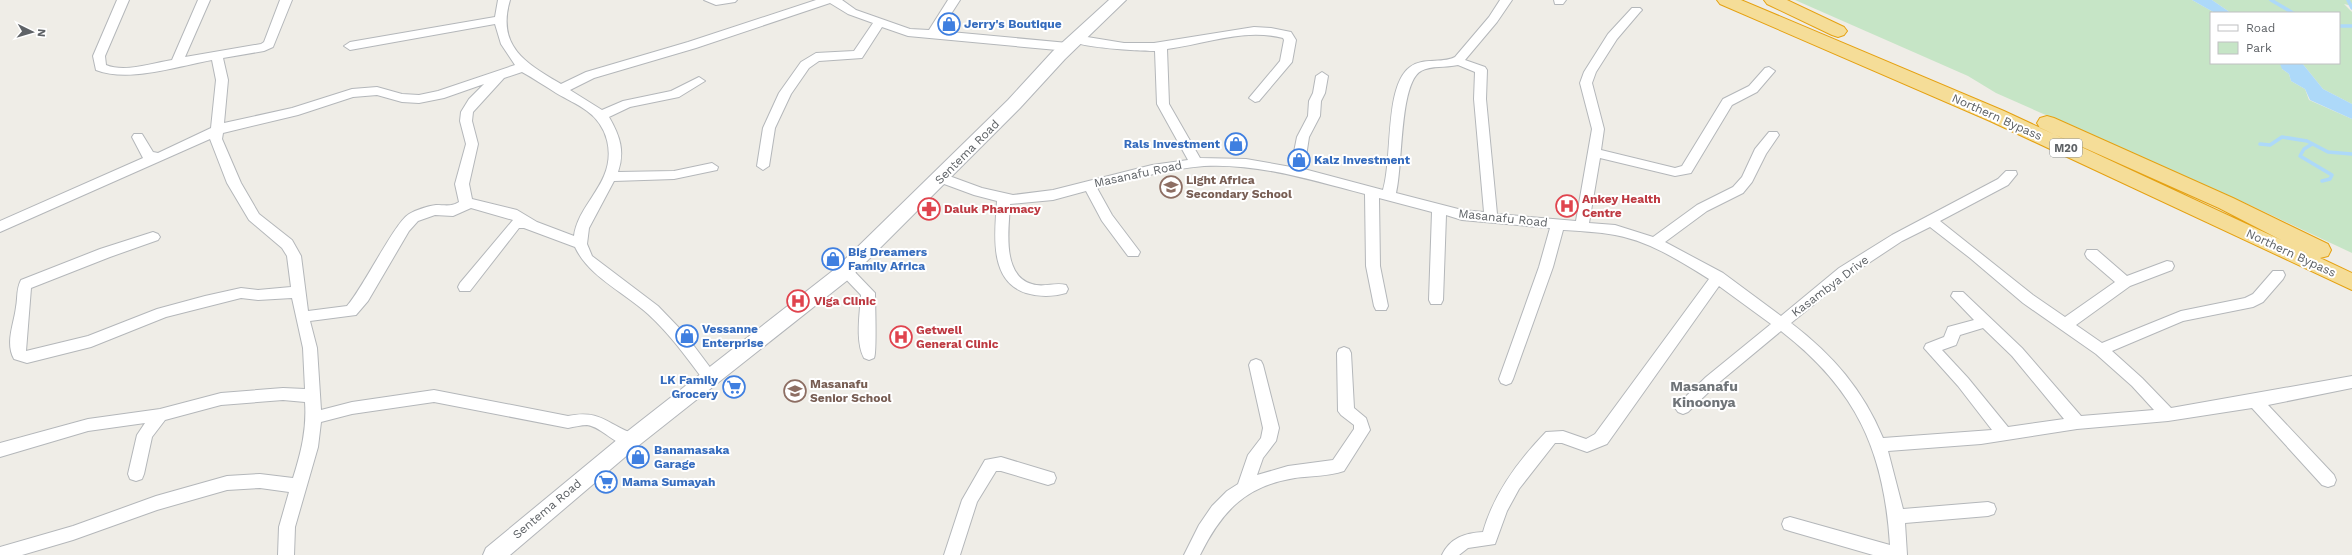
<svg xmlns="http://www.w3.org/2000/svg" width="2352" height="555" font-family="'Work Sans',sans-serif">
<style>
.green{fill:#c6e5c6}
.water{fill:#add9f9}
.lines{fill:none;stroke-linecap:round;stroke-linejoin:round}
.stream{stroke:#add9f9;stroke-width:3.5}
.minor-casing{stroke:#b4b7ba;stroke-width:2}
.secondary-casing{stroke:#b3b6ba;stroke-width:2}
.motorway-casing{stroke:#e5a111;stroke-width:2}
.minor{fill:#fff;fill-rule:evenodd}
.secondary{fill:#fff;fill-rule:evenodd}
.motorway{fill:#f5dd98;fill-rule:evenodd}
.labels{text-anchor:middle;stroke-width:4;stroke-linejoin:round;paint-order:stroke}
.shield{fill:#fff;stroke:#8e9194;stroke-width:1}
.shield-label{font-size:11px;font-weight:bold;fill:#5e6266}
.shop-label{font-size:12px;font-weight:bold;fill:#366cbe;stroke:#fff;text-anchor:start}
.street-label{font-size:12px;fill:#5e6266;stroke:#fff}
.education-label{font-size:12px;font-weight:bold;fill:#785e54;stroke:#fff;text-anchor:start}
.health-label{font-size:12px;font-weight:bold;fill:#be3a42;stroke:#fff;text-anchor:start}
.quarter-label{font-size:14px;font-weight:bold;fill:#6f7478;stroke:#fff}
</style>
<rect width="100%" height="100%" fill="#efede7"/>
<g class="green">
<path d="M1795,0H2192L2215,13H2211V63H2283L2282,69L2289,74L2291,81L2305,89L2309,100L2352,119V253L2252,206L1996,93L1968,76Z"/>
<path d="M2212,0H2352V6L2344,4L2352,12V104L2323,89L2302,63H2339V13H2231Z"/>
</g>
<g class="water">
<path d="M2192,0H2212L2231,13H2215Z"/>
<path d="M2283,63H2302L2323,89L2352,104V119L2310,100L2305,89L2291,81L2289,74L2282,69L2280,64Z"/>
</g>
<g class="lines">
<g class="stream">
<path d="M2271,0L2293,13"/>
<path d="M2348,0L2352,8"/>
<path d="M2339,26H2352"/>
<path d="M2260,144L2270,145L2282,137L2307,141L2328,152L2352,154"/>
<path d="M2312,144L2304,149L2300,156L2332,175L2330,179L2322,181"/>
</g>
<g class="minor-casing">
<g id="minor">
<path d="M117,0H129L105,56L106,65C125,73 152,63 172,60L198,0H210L185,57L261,44L264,42L280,0H292L273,47L264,51L223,58L228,80L224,123L292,108L352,89L377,87L402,94L419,95L438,91L515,65L501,44L495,24L350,50L344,46L350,42L495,17L498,0H510C496,47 527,64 561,84L586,72L688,42L816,0H842L856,10L910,29L929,30L948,0H960L940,31L1068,43L1074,47L1068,51L908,36L882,27L862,58L819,61L809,68L791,94L775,128L769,166L763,170L757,166L763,128L779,93L801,62L816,53L854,51L873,23L848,14L830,3L696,48L594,78L570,90L602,110L623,101L671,91L699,77L705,81L679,97L630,107L609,117C620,136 625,151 618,172L674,171L712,163L718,167L717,170L674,179L614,181L589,228L587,244L592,256L658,306L685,334L715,374L717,378L715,382L710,384L705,382C687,358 670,334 648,314C624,292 589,277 575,247L524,228H519L470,291H460L458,287L460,283L513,220L471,208L453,216L435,215L418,221L409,231L368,301L356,315L310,321L317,348L321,410L352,402L434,390L568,416C602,409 608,426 637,435L639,440L637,445C618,451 604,427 587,425C581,425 574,427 568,428L434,402L352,414L321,422L318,447L295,527L294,555H278L279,527L289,492L260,488L227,490L157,510L73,540L22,555H0V547L73,526L156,496L227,476L260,474L293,478C301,453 307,429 305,402L283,400L221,405L165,420L152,437L144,474L142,479L136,481L130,479L128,474L137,435L145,423L88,431L0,457V443L88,419L160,409L221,393L283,388L305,389L303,348L292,298L258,300L241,298L166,317L91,347L27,363L14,359C5,343 14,324 16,307C18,297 16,290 21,280L100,249L153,232L158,234L160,237L158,240L110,257L31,288L26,351L88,336L157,309L205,296L241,288L258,290L291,287L287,256L282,248L249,220L227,183L210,139L0,232V221L143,158L132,137L134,134H142L153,152L158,153L211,128L216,80L212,60C178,66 129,83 96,70L93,56ZM522,72C533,78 545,86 556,93C566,99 578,104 587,111C608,126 614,153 604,176C595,197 577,213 574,236L537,222L517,210L472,199L469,184L478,144L472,121L473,112L504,78ZM484,84L469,99L461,112L460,121L466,144L455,184L459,202C451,207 445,205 436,205C428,206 416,210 409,214C395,222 363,288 347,306L308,311L301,256L292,240L259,214L241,183L222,139L223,133L298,115L353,97L377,95L402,102L419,103L444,98Z"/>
<path d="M704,0H737L735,2L716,5Z"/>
<path d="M1500,0H1512L1497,22L1465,60L1485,67L1487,70L1486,99L1497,214L1576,221L1592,129L1580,83L1584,72L1608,34L1632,8H1640L1642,10L1640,12L1617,39L1596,72L1592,83L1604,129L1601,150L1675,168L1682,166L1723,99L1749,86L1765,68L1769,67L1775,71L1757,92L1732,105L1691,173L1675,176L1600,158L1589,223L1615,225L1653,237L1697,205L1733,187L1742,177L1755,149L1769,132H1777L1779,135L1766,154L1752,182L1743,193L1707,211L1665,242L1723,273L1781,316L1839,268L1892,235L1998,179L2006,171H2016L2017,174L2008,185L1940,221L2033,295L2065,317L2115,282L2087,258L2085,254L2087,250H2097L2127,276L2167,261L2172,262L2174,266L2172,270L2130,286L2076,325L2102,343L2181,311L2245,298L2253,294L2273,271H2283L2285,275L2283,279L2263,302L2253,307L2183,321L2112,351L2142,378L2171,408L2352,376V388L2268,405L2334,475L2336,480L2334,485L2328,487L2322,485L2252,408L2168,421L2077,429L1981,444L1888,451L1903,509L1988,502L1994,504L1996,509L1994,514L1988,516L1905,523L1907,555H1873L1790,531L1784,529L1782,524L1784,519L1790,517L1890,545C1884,451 1857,390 1781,331L1716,385L1688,412L1683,414L1678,412L1675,408L1678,404L1706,377L1771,324L1719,286L1607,444L1587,452L1562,443H1555L1519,489L1507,511L1495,544L1468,548L1459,555H1442C1450,538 1465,533 1483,532C1494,493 1518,461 1546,432L1563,431L1586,439L1595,434L1709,279C1680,261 1649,241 1615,235C1598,232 1580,231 1563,230L1553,267L1513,379L1511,383L1506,385L1501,383L1499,379L1539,267L1550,228L1462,220L1446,215L1443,300L1441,304H1431L1429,300L1432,212L1379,198L1380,266L1388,306L1386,310H1376L1374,306L1366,266L1365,194C1314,181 1259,163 1204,166C1168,169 1133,179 1097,188L1112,215L1140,252L1138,256H1128L1102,221L1086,191L1053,200L1010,204C1009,228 1001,275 1032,284C1043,288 1055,282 1066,285L1068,289L1066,293C1053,297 1039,297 1026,293C988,281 995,232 997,201L974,195L936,181L934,178L941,173L982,188L1013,195L1053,190L1152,165L1188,160L1157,104L1155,51C1143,51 1075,48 1069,39L1075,35L1124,43H1154L1254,27L1271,28L1291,32L1296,40L1292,62L1259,101L1255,102L1249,98L1280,61L1284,40L1283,38C1243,28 1206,44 1167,49L1169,104L1200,158L1246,159L1291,167L1297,137L1308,116L1309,101L1313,93L1316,76L1322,72L1328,76L1325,93L1321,101L1320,116L1309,137L1304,169L1383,190C1393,159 1384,86 1410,67C1423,57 1441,64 1455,57L1489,17ZM1458,65L1475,72L1474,99L1484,212L1462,210L1396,193C1403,167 1399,83 1421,71C1431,65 1446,68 1458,65ZM1930,227L1970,258L2023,303L2096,354L2132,386L2154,410L2081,416L2022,348L1963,292H1953L1951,296L1974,320L1948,327L1944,337L1926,344L1924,348L1958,386L1992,430L1883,438C1863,390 1833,355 1791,323L1849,276L1902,241ZM1983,328L2012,356L2064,419L2008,427L1968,378L1942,350L1956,345L1960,335Z"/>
<path d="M1554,0H1566L1563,4H1555Z"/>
<path d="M845,266L850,267L875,293C875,303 877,354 874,358L869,360L864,358C855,341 860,313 861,295L838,271L840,267Z"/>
<path d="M1344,347L1349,349L1351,353L1354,408L1366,418L1370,430L1344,471C1329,476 1311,476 1295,478C1245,486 1222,511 1200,555H1184L1199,525L1212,506L1227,491L1238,484L1248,455L1261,438L1263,428L1249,365L1251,361L1256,359L1261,361L1263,365L1279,428L1276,441L1263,458L1257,475L1288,466L1333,460L1354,429V425L1341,415L1338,411L1337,353L1339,349Z"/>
<path d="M1001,457L1054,473L1056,478L1054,483L1048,485L1001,471H996L977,502L960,555H944L962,500L985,460Z"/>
</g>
</g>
<g class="secondary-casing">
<path id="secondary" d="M1109,0H1126L1065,59L1020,108L849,279L638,446L510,555H483L486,548L624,434L835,269L1008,100L1053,51Z"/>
</g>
<g class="motorway-casing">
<g id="motorway">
<path d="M1717,0H1741L2004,111L2281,240L2219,208L2040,128L2037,123L2040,118L2047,116L2054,118L2233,198L2328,244L2331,250L2328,256L2320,258L2352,273V290L1990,121L1720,4Z"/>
<path d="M1764,0H1787L1844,27L1847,31L1844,35L1838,37L1832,35L1767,4Z"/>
</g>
</g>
<use href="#minor" class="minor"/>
<use href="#secondary" class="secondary"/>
<use href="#motorway" class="motorway"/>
</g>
<defs>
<g id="shop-ring" transform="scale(1.15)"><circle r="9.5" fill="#fff" stroke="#3f7fe0" stroke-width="1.5"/><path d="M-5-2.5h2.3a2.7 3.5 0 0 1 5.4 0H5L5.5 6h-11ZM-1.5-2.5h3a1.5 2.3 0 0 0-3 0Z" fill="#3f7fe0"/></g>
<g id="school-ring" transform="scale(1.15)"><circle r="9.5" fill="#fff" stroke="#8d6e63" stroke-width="1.5"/><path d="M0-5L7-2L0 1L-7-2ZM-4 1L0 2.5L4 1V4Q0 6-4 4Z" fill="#8d6e63"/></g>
<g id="hospital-ring" transform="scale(1.15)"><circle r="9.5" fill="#fff" stroke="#e0444e" stroke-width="1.5"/><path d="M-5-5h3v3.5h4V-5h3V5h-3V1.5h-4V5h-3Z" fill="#e0444e"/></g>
<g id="pharmacy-ring" transform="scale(1.15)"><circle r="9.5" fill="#fff" stroke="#e0444e" stroke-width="1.5"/><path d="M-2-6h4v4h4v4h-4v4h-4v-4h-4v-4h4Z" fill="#e0444e"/></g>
<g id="supermarket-ring" transform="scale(1.15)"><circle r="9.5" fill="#fff" stroke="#3f7fe0" stroke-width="1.5"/><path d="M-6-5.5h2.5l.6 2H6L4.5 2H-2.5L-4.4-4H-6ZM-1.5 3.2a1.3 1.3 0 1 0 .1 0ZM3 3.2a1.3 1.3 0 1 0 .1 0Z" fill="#3f7fe0"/></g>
</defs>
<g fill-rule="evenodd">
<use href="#shop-ring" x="949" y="24"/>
<use href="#shop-ring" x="1236" y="144"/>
<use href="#shop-ring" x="1299" y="160"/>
<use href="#school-ring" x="1171" y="187"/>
<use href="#hospital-ring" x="1567" y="206"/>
<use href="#pharmacy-ring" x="929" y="209"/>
<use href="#shop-ring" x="833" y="259"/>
<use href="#hospital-ring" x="798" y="301"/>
<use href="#shop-ring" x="687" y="336"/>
<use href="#hospital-ring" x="901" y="337"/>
<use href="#supermarket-ring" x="734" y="387"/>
<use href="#school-ring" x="795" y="391"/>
<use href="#shop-ring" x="638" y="457"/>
<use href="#supermarket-ring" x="606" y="482"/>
</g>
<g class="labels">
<rect class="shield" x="2050" y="139" width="32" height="18" rx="3"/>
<g class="shield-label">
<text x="2066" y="152">M20</text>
</g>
<g class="shop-label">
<text x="964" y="28">Jerry's Boutique</text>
<text x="1220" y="148" text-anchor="end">Rals Investment</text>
<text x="1314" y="164">Kalz Investment</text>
<text x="848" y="256">Big Dreamers<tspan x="848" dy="14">Family Africa</tspan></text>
<text x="702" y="333">Vessanne<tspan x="702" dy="14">Enterprise</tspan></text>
<text x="718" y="384" text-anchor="end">LK Family<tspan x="718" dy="14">Grocery</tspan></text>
<text x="654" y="454">Banamasaka<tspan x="654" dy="14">Garage</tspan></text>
<text x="622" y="486">Mama Sumayah</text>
</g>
<g class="street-label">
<text transform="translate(1997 117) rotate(24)" y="4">Northern Bypass</text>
<text transform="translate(967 152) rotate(-45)" y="4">Sentema Road</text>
<text transform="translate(1138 174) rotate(-12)" y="4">Masanafu Road</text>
<text transform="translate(1503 218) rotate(6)" y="4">Masanafu Road</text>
<text transform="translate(2291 253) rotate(25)" y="4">Northern Bypass</text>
<text transform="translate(1830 286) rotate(-37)" y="4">Kasambya Drive</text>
<text transform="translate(547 509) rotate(-40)" y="4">Sentema Road</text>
</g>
<g class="education-label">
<text x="1186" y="184">Light Africa<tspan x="1186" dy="14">Secondary School</tspan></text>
<text x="810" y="388">Masanafu<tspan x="810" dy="14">Senior School</tspan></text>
</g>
<g class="health-label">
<text x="1582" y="203">Ankey Health<tspan x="1582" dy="14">Centre</tspan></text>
<text x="944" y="213">Daluk Pharmacy</text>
<text x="814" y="305">Viga Clinic</text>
<text x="916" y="334">Getwell<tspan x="916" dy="14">General Clinic</tspan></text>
</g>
<g class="quarter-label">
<text x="1704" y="391">Masanafu<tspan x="1704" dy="16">Kinoonya</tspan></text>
</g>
</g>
<rect x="2210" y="12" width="130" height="52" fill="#ffffff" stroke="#bfc0c2"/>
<rect x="2218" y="25" width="20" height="6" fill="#ffffff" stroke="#bfc0c2"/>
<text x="2246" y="32" font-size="12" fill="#5e6266">Road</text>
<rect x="2218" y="42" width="20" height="12" fill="#c6e5c6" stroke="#bfc0c2"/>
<text x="2246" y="52" font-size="12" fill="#5e6266">Park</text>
<g transform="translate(32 32) rotate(95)" stroke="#ffffff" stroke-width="3" paint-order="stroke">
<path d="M0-3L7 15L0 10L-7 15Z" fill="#5e6266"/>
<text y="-6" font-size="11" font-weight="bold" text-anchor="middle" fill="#5e6266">N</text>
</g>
</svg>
